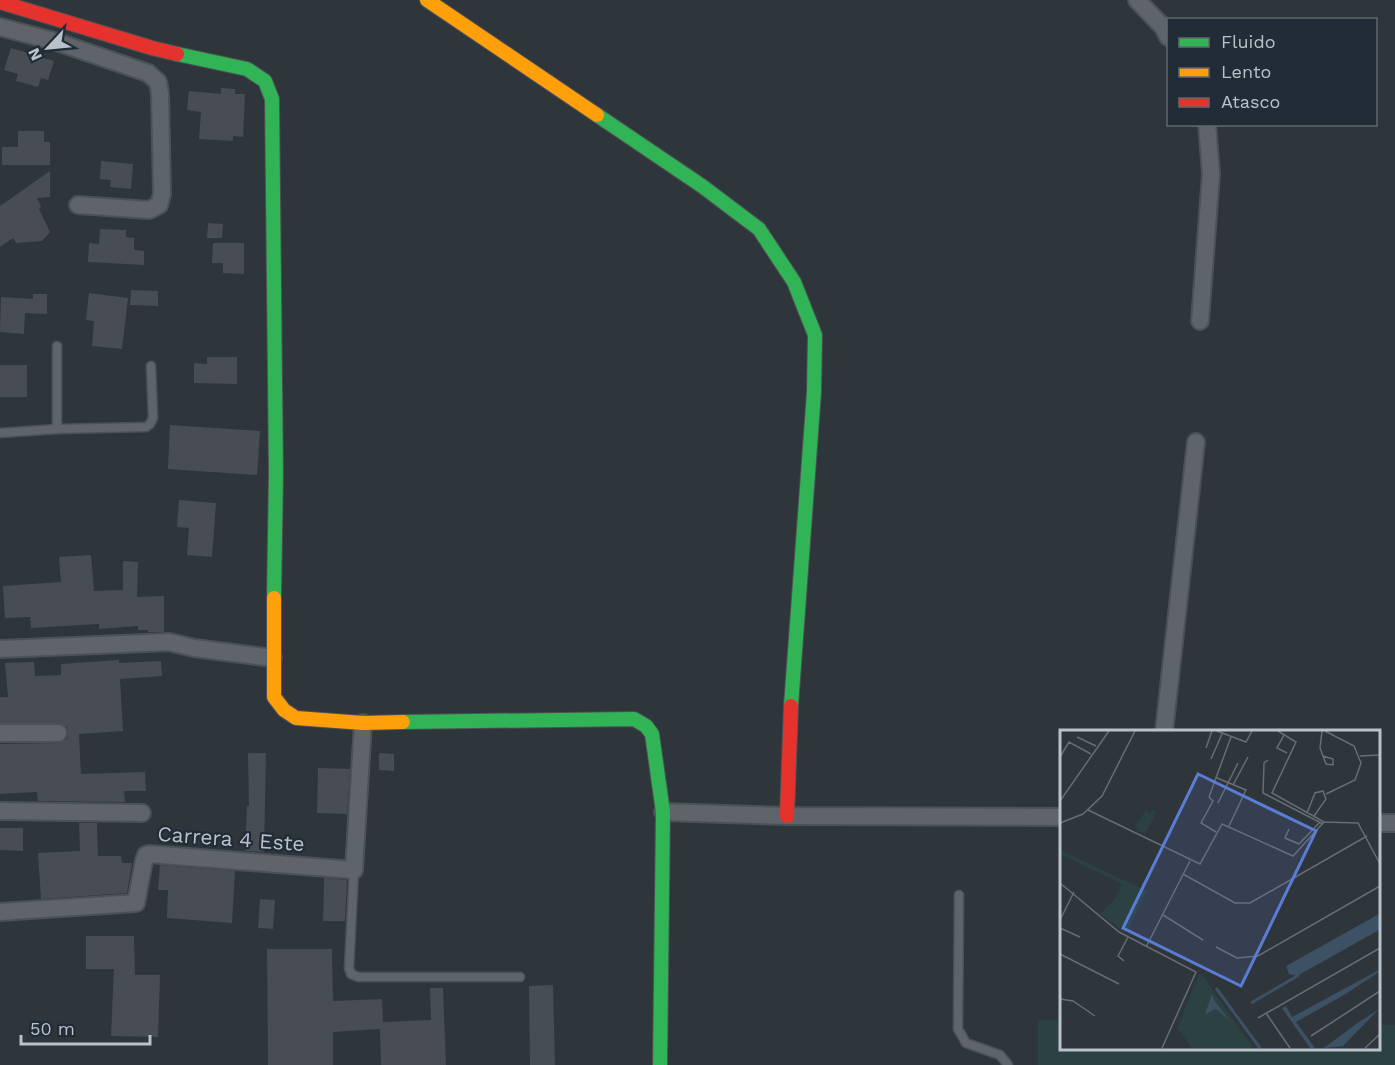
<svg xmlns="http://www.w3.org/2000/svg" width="1395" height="1065" font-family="'Work Sans',sans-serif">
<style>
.green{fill:#2b4142}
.building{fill:#474d53}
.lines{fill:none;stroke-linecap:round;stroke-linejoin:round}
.lane-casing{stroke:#4c5156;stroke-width:11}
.street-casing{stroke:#4c5156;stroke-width:20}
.fast-casing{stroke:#4c5156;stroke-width:16}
.slow-casing{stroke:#4c5156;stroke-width:16}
.jam-casing{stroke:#4c5156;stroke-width:16}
.lane{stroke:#5e6469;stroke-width:8}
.street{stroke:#5e6469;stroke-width:16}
.fast{stroke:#30b455;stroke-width:14}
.slow{stroke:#ff9f0a;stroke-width:14}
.jam{stroke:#e5322d;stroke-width:14}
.labels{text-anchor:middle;stroke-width:4.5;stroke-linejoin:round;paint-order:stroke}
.street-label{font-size:21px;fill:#b9c2cb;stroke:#212c37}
.inset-river{fill:none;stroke:#3d5165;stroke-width:3}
.inset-road{fill:none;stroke:#666d75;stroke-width:1.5}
.view{fill:#5b7cd3;fill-opacity:0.15;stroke:#5b7cd3;stroke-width:3}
.inset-edge{fill:none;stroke:#b9c2cb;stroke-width:3}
</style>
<rect width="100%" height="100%" fill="#2e353b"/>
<path class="green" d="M1038,1020H1062V1048H1378L1379,1025H1395V1065H1038Z"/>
<g class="building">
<path d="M11,48L54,61L48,80L41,78L38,87L16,81L18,74L4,70Z"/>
<path d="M221,88L235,89V94H245L243,137L233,136V141L199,139L201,112L187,110L189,91L221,94Z"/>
<path d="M18,131H44V142H50V165H2V147H18Z"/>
<path d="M101,161L133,164L131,189L110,187L111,180L100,179Z"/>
<path d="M50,171V197L37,198L41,207L39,209L50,232L42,241L16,243L13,238L0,247V206Z"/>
<path d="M208,223L223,224L222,238H207Z"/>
<path d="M100,229L126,230V237L134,238V250L144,251V265L88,262L89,243L99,244Z"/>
<path d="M213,243H244V274L223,273V263H212Z"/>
<path d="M131,290L158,291V306L130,305Z"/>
<path d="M89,293L128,298L122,349L92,346L94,321L86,320Z"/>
<path d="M33,294H47V314L25,313L24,334L0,332L1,297L33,299Z"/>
<path d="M207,357H237V384L194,383V363L207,364Z"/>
<rect x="0" y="365" width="27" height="32"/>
<path d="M170,425L260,431L257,475L168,469Z"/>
<path d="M179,500L216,503L212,557L187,555L189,528L177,527Z"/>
<path d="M91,555L94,591L123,590V561L138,562L137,597L164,596V632H148V630H138V626L99,629V624L31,628L30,617L5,618L3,586L61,582L59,557Z"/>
<path d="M119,660V663L161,661L162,676L120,679L123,731L79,734L81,774L145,772L146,791H124L125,802L38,801L37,792L0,794V744L59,743L67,739L68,734L67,727L59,723H0V697H8L5,663L34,662L35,676L61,675V664Z"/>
<path d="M248,753H266L264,852L245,851L247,806H249Z"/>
<path d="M379,753L394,754V771L379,770Z"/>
<path d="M318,768L350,769L347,814L317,813Z"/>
<path d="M79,823H97L98,856H121L122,863H132L127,893L41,899L38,853L80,851Z"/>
<path d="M0,828H23V851L0,850Z"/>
<path d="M160,865L235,871L232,923L167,918L168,890H158Z"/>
<path d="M324,878L347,880L345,921H323Z"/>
<path d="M260,899L275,900L273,929L258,928Z"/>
<path d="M86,936H134L135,975H160L158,1037L111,1036L114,969H86Z"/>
<path d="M267,949H332L333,1001L382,999L383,1022L431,1020L430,988H443L446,1065H381L380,1029L333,1032V1065H268Z"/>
<path d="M553,985L555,1065H530L529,986Z"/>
</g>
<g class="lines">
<g class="lane-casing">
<g id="lane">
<path d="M57,346V429"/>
<path d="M0,433L57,429L146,427L150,424L153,418L151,366"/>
<path d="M354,870L349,968L351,974L358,977H520"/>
<path d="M959,895L958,1029L966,1043L1000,1055L1008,1065"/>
</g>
</g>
<g class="street-casing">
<g id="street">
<path d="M1137,0L1163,27L1168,37"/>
<path d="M0,27L57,42L148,73L158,82L160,94L162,194L159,205L149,210L78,205"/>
<path d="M1200,321L1211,174L1207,124"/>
<path d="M0,649L169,642L194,648L273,658"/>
<path d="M1164,732L1196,442"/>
<path d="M0,733H58"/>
<path d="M0,811L142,813"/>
<path d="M663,812L787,816L1062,817"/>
<path d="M1378,823H1395"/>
<path d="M0,912L136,903L144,861L146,855L149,854L354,870L363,723"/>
</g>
</g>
<g class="fast-casing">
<g id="fast">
<path d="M177,54L247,69L265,81L272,99L276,474L274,598"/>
<path d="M597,115L702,186L759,229L794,282L815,335L814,392L791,706"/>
<path d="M403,722L634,719L646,726L652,734L663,812L660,1065"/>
</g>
</g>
<g class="slow-casing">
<g id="slow">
<path d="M427,0L597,115"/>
<path d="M274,598V697L284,710L296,718L363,723L403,722"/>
</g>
</g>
<g class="jam-casing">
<g id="jam">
<path d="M0,2L152,48L177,54"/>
<path d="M787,816L791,706"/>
</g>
</g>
<use href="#lane" class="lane"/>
<use href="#street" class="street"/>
<use href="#fast" class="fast"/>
<use href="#slow" class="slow"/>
<use href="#jam" class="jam"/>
</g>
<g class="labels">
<g class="street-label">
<text transform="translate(231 839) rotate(4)" y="7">Carrera 4 Este</text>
</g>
</g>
<g transform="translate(1060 730)">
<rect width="320" height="320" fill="#2e353b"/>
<path d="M84,77L90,83L93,80L96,83L87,101L81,103L75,96L86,80ZM0,120L87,161L66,203L40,184L55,169L62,154L0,124ZM139,244L143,246L193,318H132L117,298Z" fill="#2b4142"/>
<path d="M319,184V200L237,246L229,244L226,236ZM319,240V242L284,265L236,292L255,318H250L222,278L226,276L232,287ZM152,264L154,270L170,291L156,279L145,284ZM319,279L283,316L264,318L296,294Z" fill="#3d5165"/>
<path class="inset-river" d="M156,258L200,318M191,273L239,245"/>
<path class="inset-road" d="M157,1L186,12L192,1M218,1L236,12L212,63L264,92L298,93L320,134M262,1L260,18L266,34L273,35V29L263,26M265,1L294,16L301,33L295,50L266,64M224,5L217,18L227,23M17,7L36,16M146,18L152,1M300,26L320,25M0,27L9,12L31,24M151,29L162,4M208,30L204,33L203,63L263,94M157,48L186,60L169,96M168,53L178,33M173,55L188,27M0,71L49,1M158,73L168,53M28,80L140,134L162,94L233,126L264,92M247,83L255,63L263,61L266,69L254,86M0,93L23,84L42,66L75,1M229,99L225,108L239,114L260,92M156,102L141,93L153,71L149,67L171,7M123,144L175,173H190L307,106M0,153L59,202L136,242L102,318M103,185L143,210M0,190L14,162M0,198L20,207M86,217L130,131M156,217L177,228L198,226L320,156M0,224L59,254M64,231L58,226L68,207M0,269L13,271L35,286M206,283L230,318M198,288L320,218M251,306L320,261M305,318L320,304"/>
<path class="view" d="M138,44L256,101L181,256L63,198Z"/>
<rect width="320" height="320" class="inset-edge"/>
</g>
<rect x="1167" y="18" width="210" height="108" fill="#212c37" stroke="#5e6872" stroke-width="1.5"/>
<rect x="1179" y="38" width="30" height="9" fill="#30b455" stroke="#5e6872" stroke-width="1.5"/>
<text x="1221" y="48" font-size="18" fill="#b9c2cb">Fluido</text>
<rect x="1179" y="68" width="30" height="9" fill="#ff9f0a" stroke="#5e6872" stroke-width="1.5"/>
<text x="1221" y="78" font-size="18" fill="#b9c2cb">Lento</text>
<rect x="1179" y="98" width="30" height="9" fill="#e5322d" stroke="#5e6872" stroke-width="1.5"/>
<text x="1221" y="108" font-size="18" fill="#b9c2cb">Atasco</text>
<g transform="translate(48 48) rotate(244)" stroke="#212c37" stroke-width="4.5" paint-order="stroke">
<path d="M0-4.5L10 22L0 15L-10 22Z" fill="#b9c2cb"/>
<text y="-9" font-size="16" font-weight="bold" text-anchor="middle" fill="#b9c2cb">N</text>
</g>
<path d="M21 1035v9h129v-9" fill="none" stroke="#b9c2cb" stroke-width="3"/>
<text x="30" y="1035" font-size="18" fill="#b9c2cb" stroke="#212c37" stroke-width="4.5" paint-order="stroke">50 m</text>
</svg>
